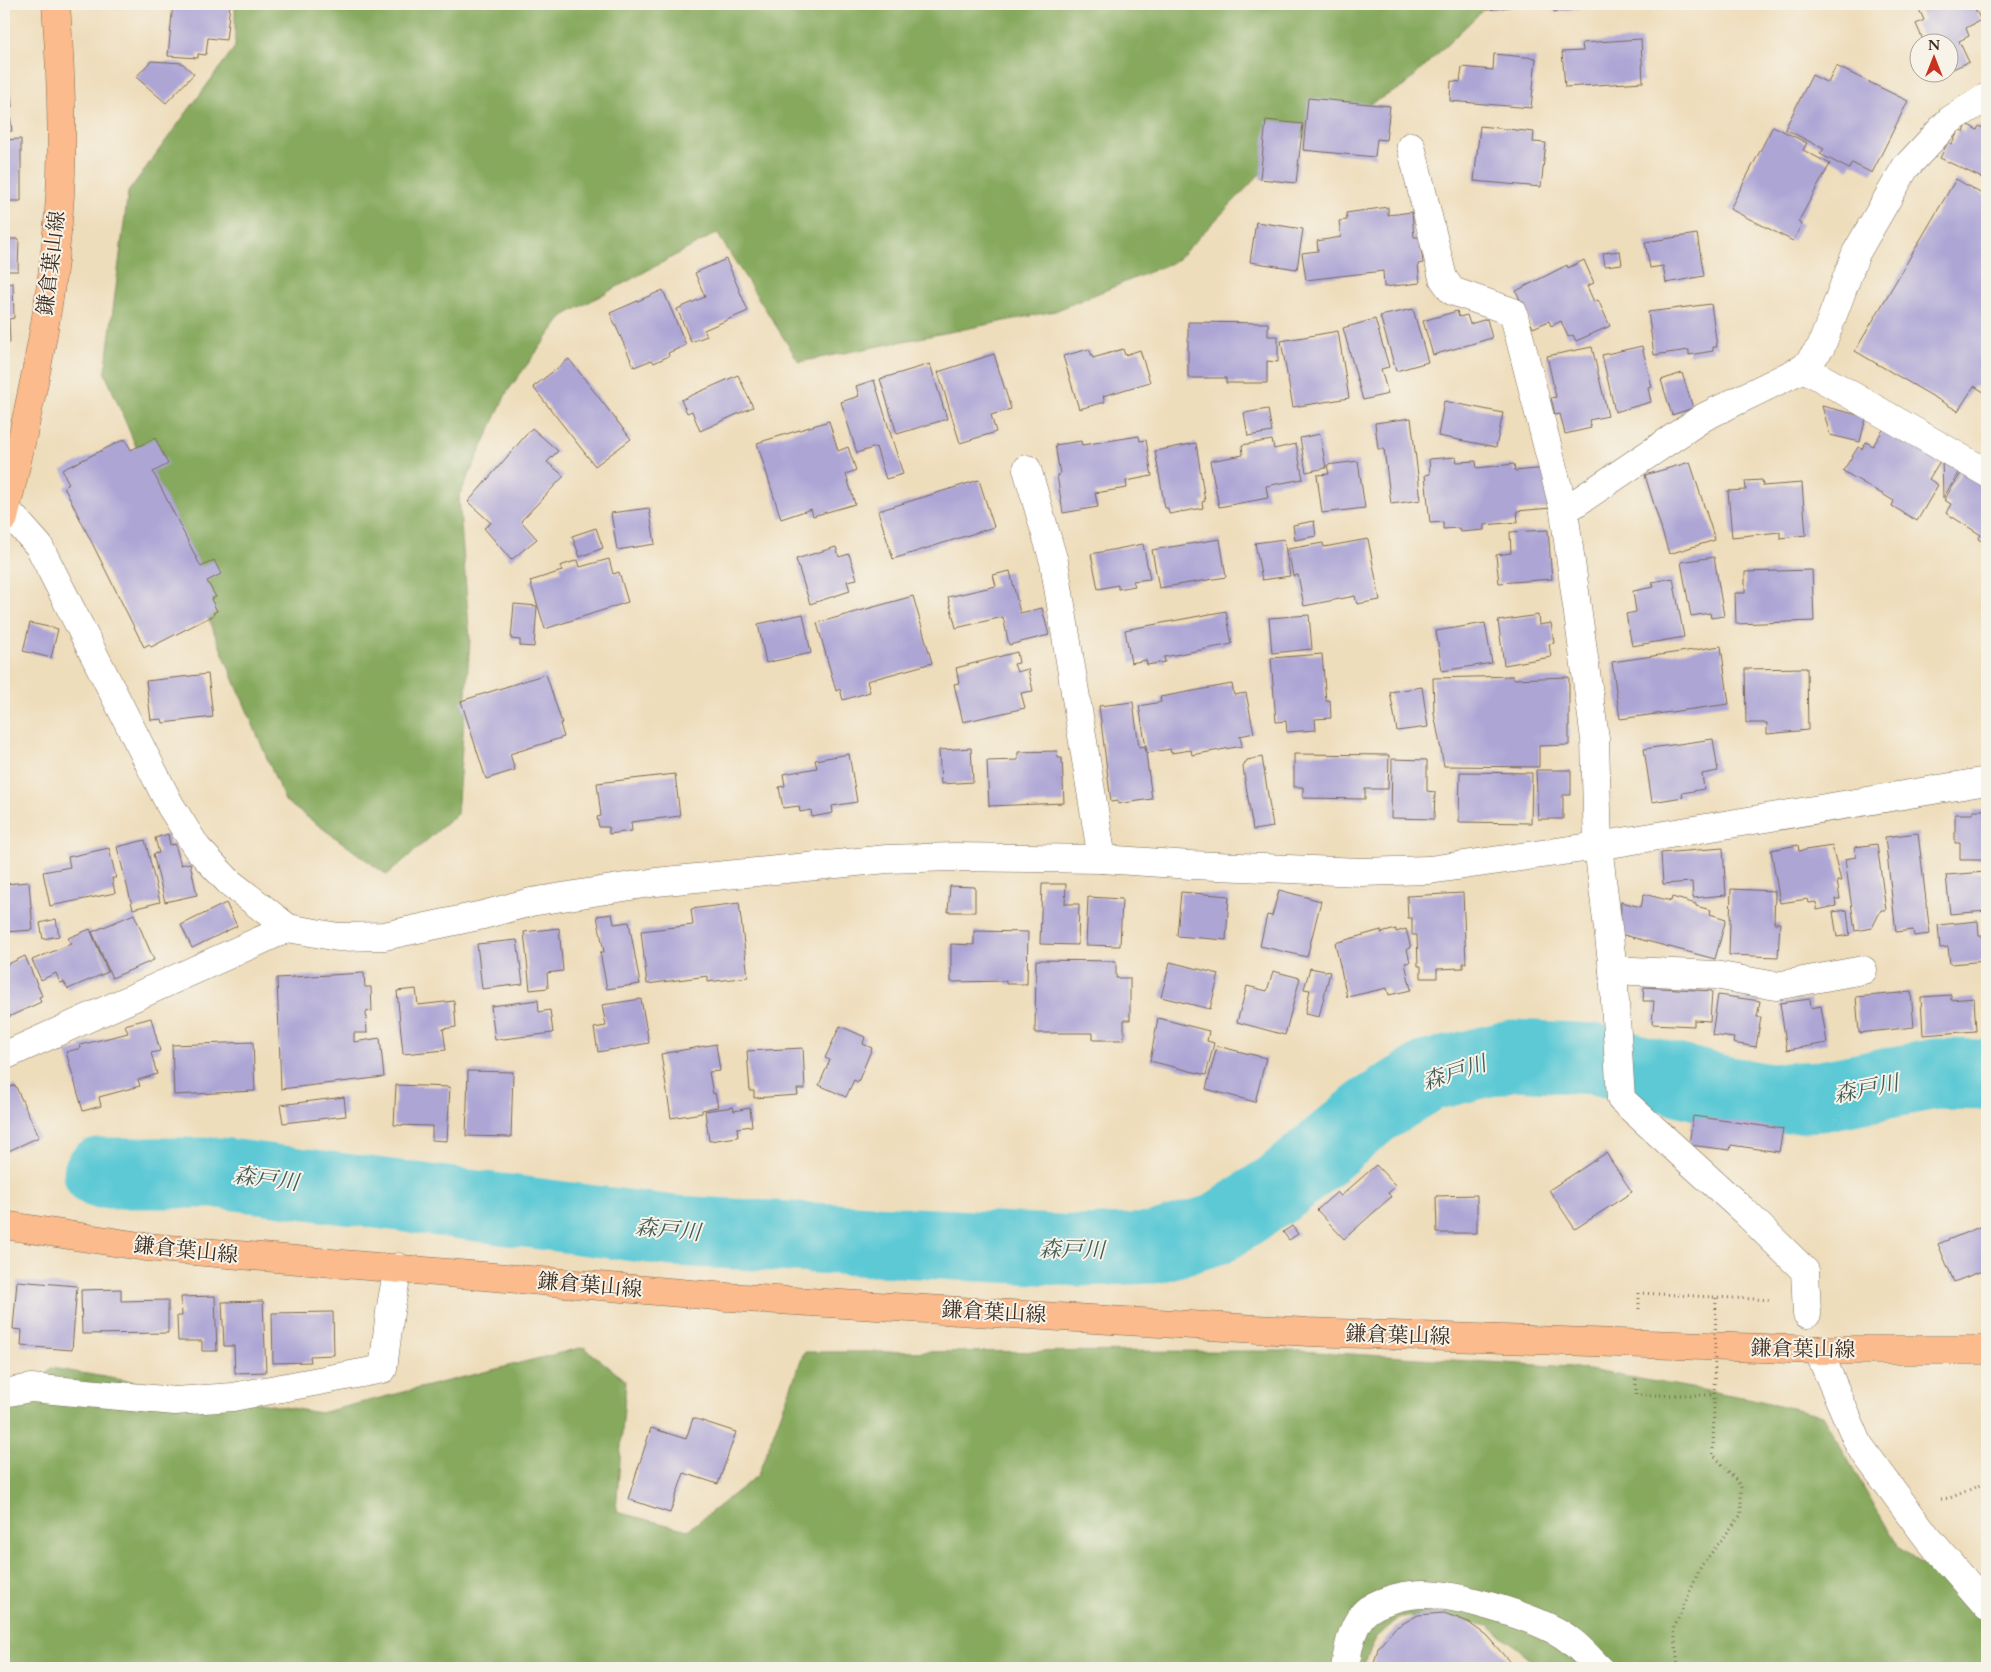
<svg xmlns="http://www.w3.org/2000/svg" width="1991" height="1672" font-family="Cardo,'Noto Serif JP',serif">
<style>
.forest{fill:#86a95d;stroke:#606a3e}
.lines{fill:none;stroke-linecap:round;stroke-linejoin:round}
.river{stroke:#5dc9d5;stroke-width:71}
.building{fill:#ada6d5}
.minor-casing{stroke:#7a6955;stroke-width:29}
.major-casing{stroke:#7a6955;stroke-width:29}
.path{stroke:#7a6955;stroke-width:3;stroke-dasharray:1 4;stroke-linecap:butt}
.minor{stroke:#fff;stroke-width:28}
.major{stroke:#fbbb8c;stroke-width:28}
.path-bridge{stroke:#7a6955;stroke-width:3;stroke-dasharray:1 4;stroke-linecap:butt}
.labels{text-anchor:middle;stroke-width:4;stroke-linejoin:round;paint-order:stroke}
.street-label{font-size:21px;fill:#3b2a1e;stroke:#f7f3e8}
.water-label{font-size:22px;font-style:italic;fill:#455a55;stroke:#f7f3e8}
</style>
<rect width="100%" height="100%" fill="#f7f3e8"/>
<filter id="ink" filterUnits="userSpaceOnUse"><feTurbulence type="fractalNoise" baseFrequency=".02" numOctaves="2"/><feDisplacementMap in="SourceGraphic" scale="10" xChannelSelector="R" yChannelSelector="G"/><feConvolveMatrix kernelMatrix="1 2 1 2 8 2 1 2 1" color-interpolation-filters="sRGB"/></filter>
<filter id="wash" filterUnits="userSpaceOnUse"><feTurbulence type="fractalNoise" baseFrequency=".0096" numOctaves="4" result="noise"/><feDisplacementMap in="SourceGraphic" scale="20" xChannelSelector="R" yChannelSelector="G"/><feGaussianBlur stdDeviation="1.12" result="paint"/><feColorMatrix in="noise" values="0 0 0 0 0 0 0 0 0 0 0 0 0 0 0 0 0 1.4 0 .05"/><feComposite in="paint" operator="in"/></filter>
<g filter="url(#wash)">
<rect width="100%" height="100%" fill="#edb"/>
<g class="forest">
<path d="M235,4H1489L1403,87L1288,145L1176,261L1055,311L799,362L717,233L563,316L507,392L459,497L470,640L457,814L387,875L285,801L105,373L128,192L235,47Z"/>
<path d="M584,1347L626,1381L616,1512L688,1530L758,1475L804,1352L1299,1351L1571,1367L1748,1398L1822,1415L1899,1548L1987,1612V1668H1541L1489,1626L1436,1615L1400,1617L1377,1637L1362,1668H4V1414L51,1368L320,1413Z"/>
</g>
<g class="lines">
<path class="river" d="M99,1173H220L673,1231L1079,1251L1154,1248L1217,1229L1281,1187L1372,1111L1428,1076L1513,1055L1596,1059L1718,1090L1768,1099L1821,1096L1936,1074L1987,1075"/>
</g>
<g id="blocks">
<g class="building">
<path d="M99,4H147V7L99,8Z"/>
<path d="M173,4H230L226,40L208,38L206,55L198,54V58L168,56Z"/>
<path d="M1486,4H1523V5L1487,10Z"/>
<path d="M1553,4H1603V5L1554,12Z"/>
<path d="M1924,4H1972L1981,20L1966,28L1969,36L1959,41L1969,62L1948,71V42H1924L1916,24L1924,20L1918,7Z"/>
<path d="M1980,4H1987V29Z"/>
<path d="M1641,39L1643,82L1565,87L1562,52L1583,51L1582,43Z"/>
<path d="M1494,54L1536,58L1531,108L1450,101L1451,81L1460,82L1462,67L1493,70Z"/>
<path d="M151,61L182,63L194,74L166,103L136,77Z"/>
<path d="M1836,66L1908,101L1872,173L1852,163L1849,169L1820,154L1824,149L1785,129L1812,75L1828,83Z"/>
<path d="M4,71H8L12,107H9L12,131L4,132Z"/>
<path d="M1308,98L1390,106L1386,140L1377,139L1375,157L1303,150Z"/>
<path d="M1266,120L1303,124L1296,183L1260,179Z"/>
<path d="M1967,124L1977,130L1979,126L1987,130V173L1984,179L1940,158L1948,142L1952,144L1959,129L1964,132Z"/>
<path d="M1480,126L1534,132L1533,142L1546,143L1541,187L1474,181Z"/>
<path d="M1773,126L1807,143L1803,150L1830,164L1798,222L1802,224L1793,241L1730,209Z"/>
<path d="M21,139V201H4V140Z"/>
<path d="M1956,179L1987,197V394L1974,386L1958,411L1855,351Z"/>
<path d="M1388,207V215L1412,212L1414,237H1420L1423,263L1418,264L1420,283L1384,287L1383,271L1306,280L1302,253L1318,251L1317,241L1341,237L1339,221L1347,220L1346,213Z"/>
<path d="M1256,222L1303,229L1297,269L1250,262Z"/>
<path d="M1697,234L1704,276L1666,283L1663,266L1650,268L1645,242Z"/>
<path d="M4,239H19L18,271H4Z"/>
<path d="M1620,251L1622,264L1605,266L1603,253Z"/>
<path d="M726,259L748,311L704,330L707,336L691,342L677,309L705,297L695,273Z"/>
<path d="M1584,260L1594,283L1587,286L1594,302L1598,300L1610,326L1576,341L1573,335L1568,337L1561,321L1551,326L1549,321L1533,328L1516,291L1567,265L1568,268Z"/>
<path d="M13,283L14,318L9,319L10,343H6V355H4V284Z"/>
<path d="M663,290L686,345L668,353L669,356L654,363L652,360L634,367L610,313Z"/>
<path d="M1711,304L1717,347H1713V351L1689,355V350L1654,355L1648,312Z"/>
<path d="M1413,309L1428,362L1396,371L1380,316Z"/>
<path d="M1457,311L1459,317L1467,315L1470,324L1487,319L1492,338L1433,355L1423,321Z"/>
<path d="M1375,319L1389,367L1381,369L1388,394L1363,400L1343,328Z"/>
<path d="M1188,322L1268,323V336H1278V362L1267,361V383H1226V378H1188Z"/>
<path d="M1338,331L1349,398L1293,407L1281,341Z"/>
<path d="M1642,346L1652,387L1648,388L1651,402L1615,412L1602,355Z"/>
<path d="M1592,347L1608,416L1589,420L1591,428L1565,434L1560,414L1555,415L1551,398L1556,397L1547,356Z"/>
<path d="M1089,349L1093,358L1123,349L1125,355L1140,350L1150,382L1103,396L1105,402L1079,409L1063,356Z"/>
<path d="M994,354L1011,409L991,415L996,432L960,443L938,372Z"/>
<path d="M569,359L631,439L595,466L533,387Z"/>
<path d="M930,364L947,419L897,434L880,379Z"/>
<path d="M1682,373L1693,408L1672,415L1661,380Z"/>
<path d="M738,375L753,407L700,431L692,411L687,413L681,400Z"/>
<path d="M874,380L903,474L886,479L876,447L857,453L841,402L859,396L856,386Z"/>
<path d="M1444,401L1503,413L1496,447L1438,436Z"/>
<path d="M1822,406L1866,417L1860,442L1830,435Z"/>
<path d="M1268,409L1272,432L1248,436L1244,413Z"/>
<path d="M1411,418L1421,500L1391,504L1384,449H1378L1375,423Z"/>
<path d="M829,421L838,451L848,447L856,470L846,474L855,504L813,516L811,509L781,519L757,443Z"/>
<path d="M532,428L558,451L547,462L564,476L521,521L537,539L511,560L484,528L491,523L468,502Z"/>
<path d="M1884,428L1940,461L1929,479L1938,485L1917,521L1892,506L1894,501L1843,471L1858,447L1862,449L1866,442L1873,446Z"/>
<path d="M1320,434L1326,468L1306,472L1300,438Z"/>
<path d="M1139,436L1140,441L1146,440L1152,476L1126,481L1127,488L1095,493L1098,507L1063,513L1057,475L1060,474L1055,445L1081,441L1082,445Z"/>
<path d="M155,438L168,464L153,472L201,567L214,560L221,574L207,581L216,597L211,599L217,611L213,613L214,615L151,647L149,644L144,647L64,487L69,484L62,470L125,439L131,450Z"/>
<path d="M1272,440L1274,449L1296,444L1303,479L1266,486L1268,498L1219,507L1210,461L1243,455L1242,445Z"/>
<path d="M1196,443L1205,501L1202,502L1203,508L1169,514L1168,508H1165L1155,451Z"/>
<path d="M1942,455L1962,468L1943,498Z"/>
<path d="M1456,457L1457,462L1476,461L1477,468L1514,464L1515,471L1547,468L1551,508L1517,511L1518,522L1484,525V530L1460,532L1459,528L1443,529V522L1430,523L1425,475L1430,474L1429,459Z"/>
<path d="M1358,461L1365,508L1322,513L1317,475L1329,474L1327,465Z"/>
<path d="M1690,462L1715,540L1669,554L1645,475Z"/>
<path d="M1963,470L1987,484V544L1978,539L1981,535L1946,513L1951,504L1944,500Z"/>
<path d="M979,480L994,527L893,559L878,511Z"/>
<path d="M1762,480L1763,486L1802,483L1806,535L1780,538V532L1732,537L1728,491L1746,490L1745,481Z"/>
<path d="M649,508L655,544L617,550L611,513Z"/>
<path d="M1314,521L1316,536L1295,540L1293,525Z"/>
<path d="M596,528L603,548L580,557L572,536Z"/>
<path d="M1548,530L1552,579L1499,583L1496,555L1511,553L1510,532Z"/>
<path d="M1220,539L1226,577L1159,588L1152,550Z"/>
<path d="M1284,539L1290,576L1262,580L1255,543Z"/>
<path d="M1368,539L1380,600L1357,604L1355,596L1304,606L1298,575L1293,576L1288,549L1323,543L1324,547Z"/>
<path d="M1143,544L1150,579L1133,581L1135,586L1118,589V585L1098,589L1091,554Z"/>
<path d="M836,547L839,557L849,554L857,579L847,581L850,591L810,604L796,559Z"/>
<path d="M1714,557L1724,616L1711,618L1710,613L1691,616L1681,562Z"/>
<path d="M609,559L613,574L619,572L628,602L545,629L530,581L562,571L560,566L578,560L580,567Z"/>
<path d="M1812,570L1814,621L1736,624L1735,593H1745V572Z"/>
<path d="M1010,571L1020,613L1042,608L1049,635L1009,645L1003,617L956,628L948,597L996,586L993,575Z"/>
<path d="M1673,578L1684,637L1632,646L1626,614L1636,612L1633,591L1654,587L1652,582Z"/>
<path d="M913,596L932,663L867,681L870,692L843,700L840,689L836,691L817,623Z"/>
<path d="M514,604L537,606L534,647L520,646V640L511,639Z"/>
<path d="M1226,611L1232,644L1164,657L1165,662L1147,665L1146,660L1131,663L1125,630Z"/>
<path d="M803,614L811,653L766,663L758,624Z"/>
<path d="M1309,615L1312,649L1272,653L1269,618Z"/>
<path d="M1538,615L1539,625L1551,623L1554,643L1549,644L1551,657L1504,665L1498,621Z"/>
<path d="M30,623L58,629L51,658L23,651Z"/>
<path d="M1485,623L1492,663L1442,671L1436,631Z"/>
<path d="M1721,646L1729,704L1620,719L1612,662Z"/>
<path d="M1017,652L1019,663L1014,664L1017,672L1028,669L1033,691L1021,693L1025,708L963,722L954,684L959,683L956,668Z"/>
<path d="M1322,654L1326,701L1330,700L1331,718L1315,719L1316,730L1287,732L1286,721L1276,722L1271,658Z"/>
<path d="M1807,668L1808,730L1767,734V723H1746L1745,669Z"/>
<path d="M208,674L213,717L163,723L162,719L151,720L146,681Z"/>
<path d="M546,674L562,723L560,724L564,737L510,754L515,770L486,779L461,701Z"/>
<path d="M1513,676V679L1569,677V745L1539,746V767L1444,766L1434,713L1433,678Z"/>
<path d="M1232,684L1234,695L1246,693L1254,733L1240,736L1242,746L1192,755L1191,750L1171,753L1170,749L1147,753L1139,706L1161,702L1160,697Z"/>
<path d="M1422,687L1428,727L1397,731L1390,692Z"/>
<path d="M1133,702L1139,747L1145,746L1152,799L1118,804V801L1111,802L1099,706Z"/>
<path d="M1713,739L1718,771L1702,774L1704,789L1682,793L1683,797L1652,802L1644,749Z"/>
<path d="M971,748L973,782L941,784L939,750Z"/>
<path d="M1057,751L1058,758H1062L1064,803L989,806L987,761L1018,760V752Z"/>
<path d="M849,754L857,802L832,806L833,813L812,817L811,810L800,812L799,806L783,808L779,787L785,786L783,774L817,768L815,760Z"/>
<path d="M1294,754L1389,755L1388,789H1365V799L1303,798V787H1294Z"/>
<path d="M1262,757L1273,827L1253,830L1243,767L1247,760Z"/>
<path d="M1392,759L1427,760V791L1435,792L1434,819L1391,818Z"/>
<path d="M1536,770H1571V795H1563V819H1538Z"/>
<path d="M1460,772L1532,773L1531,823L1459,822Z"/>
<path d="M675,774L680,816L631,822L632,831L609,834V827H599L597,817L601,816L597,783Z"/>
<path d="M1973,810H1987V860H1960V843H1955V814H1973Z"/>
<path d="M1918,833L1930,934L1914,936L1913,930L1896,932L1885,837Z"/>
<path d="M168,834L170,845L175,844L181,865L190,863L197,895L165,902L153,854L159,853L155,838Z"/>
<path d="M145,840L160,902L133,909L117,847Z"/>
<path d="M1877,844L1886,910H1881L1872,928L1855,931L1845,859L1856,857L1855,847Z"/>
<path d="M1798,845L1799,851L1832,846L1841,881H1837L1840,899H1835L1836,906L1817,910L1816,902L1809,903L1808,899L1780,903L1771,850Z"/>
<path d="M109,848L116,878H112L115,893L50,906L43,872L70,867L68,857Z"/>
<path d="M1723,848L1726,895L1693,898L1692,882L1663,884L1661,853Z"/>
<path d="M1986,872L1987,911L1950,914L1946,875Z"/>
<path d="M29,882L33,930L4,932V884Z"/>
<path d="M1042,884H1066L1065,904H1079L1078,945L1040,944Z"/>
<path d="M950,886L975,887V912H948Z"/>
<path d="M1731,889L1775,891L1774,923H1780L1778,957L1729,955Z"/>
<path d="M1279,890L1321,901L1307,957L1260,946L1267,915L1272,916Z"/>
<path d="M1181,892L1229,896L1226,940L1177,936Z"/>
<path d="M1463,893L1466,963H1463V968L1437,969V978H1421V966H1418L1417,935H1412V918H1408L1407,896Z"/>
<path d="M1644,894L1671,901L1672,897L1696,904V906L1711,910L1710,914L1726,919L1715,959L1620,934L1621,902L1641,907Z"/>
<path d="M1088,897L1122,899L1120,946L1086,945Z"/>
<path d="M226,903L237,926L192,948L181,925Z"/>
<path d="M739,903L748,977L708,982V976L647,984L641,931L693,925L691,909Z"/>
<path d="M1847,910L1850,935L1837,937L1833,912Z"/>
<path d="M134,914L154,960L112,978L92,932Z"/>
<path d="M612,914L614,924L629,922L640,984L607,989L600,952H604L597,916Z"/>
<path d="M56,919L59,936L43,939L40,923Z"/>
<path d="M1978,921L1979,936H1985L1987,961L1950,964L1948,947L1940,948L1938,925Z"/>
<path d="M559,928L563,971L547,973L548,988L530,990L524,932Z"/>
<path d="M90,929L108,972L68,989L64,982L60,983L56,973L41,980L32,960L71,944L68,938Z"/>
<path d="M1396,929V932L1406,929L1411,948L1407,949L1410,962L1405,963L1411,990L1389,995L1387,988L1347,997L1335,943L1381,930V933Z"/>
<path d="M974,931L1028,932L1027,984H1006V981L951,982V944L974,945Z"/>
<path d="M517,940L523,984L482,989L477,944Z"/>
<path d="M25,956L42,996L39,997L41,1002L4,1019V966Z"/>
<path d="M1036,960L1116,961V978H1130V1020H1124V1040H1093V1033H1035Z"/>
<path d="M1170,962L1219,974L1210,1009L1161,997Z"/>
<path d="M1310,968L1330,972L1319,1017L1305,1014L1310,990L1304,989Z"/>
<path d="M1273,971L1300,978L1285,1035L1237,1022L1247,986L1267,991Z"/>
<path d="M364,973L365,987H371L372,1011L366,1012L367,1033H354V1042L380,1038L384,1077L281,1089L277,978Z"/>
<path d="M1644,987L1712,991L1710,1021L1694,1020V1026L1652,1024L1654,1001H1643Z"/>
<path d="M416,989L418,1005L454,1001L456,1027L443,1029L446,1050L403,1054L397,991Z"/>
<path d="M1911,992L1914,1027L1859,1033L1856,997Z"/>
<path d="M1718,995L1760,1001L1757,1017H1761L1756,1047L1733,1043L1734,1038L1712,1035Z"/>
<path d="M1951,995V1000L1974,998L1976,1031L1923,1035L1921,997Z"/>
<path d="M641,999L649,1043L598,1052L594,1028L606,1026L602,1005Z"/>
<path d="M1810,999L1811,1008L1821,1006L1827,1043L1787,1050L1780,1003Z"/>
<path d="M538,1000L539,1012L550,1010L553,1033L495,1040L491,1006Z"/>
<path d="M151,1018L160,1051L151,1053L157,1074L138,1080L140,1086L99,1097L101,1106L83,1111L66,1052L81,1048L80,1045L128,1033L125,1025Z"/>
<path d="M1158,1018L1209,1031L1207,1041L1214,1043L1206,1075L1150,1061Z"/>
<path d="M840,1026L865,1037L863,1044L872,1048L858,1082L854,1080L846,1097L819,1085L830,1060L825,1058Z"/>
<path d="M253,1042L255,1091L174,1095L172,1045Z"/>
<path d="M716,1044L720,1071L709,1072L713,1094L715,1093L718,1107L702,1110V1113L671,1118L661,1054Z"/>
<path d="M1217,1046L1266,1058L1255,1102L1206,1089Z"/>
<path d="M803,1048L805,1089H797L798,1095L754,1098V1091H750L747,1051Z"/>
<path d="M468,1071L513,1072L511,1137L466,1136Z"/>
<path d="M15,1085L39,1137L4,1153V1090Z"/>
<path d="M396,1085L450,1087L447,1141L432,1140V1126L394,1125Z"/>
<path d="M344,1097L346,1116L283,1123L280,1105Z"/>
<path d="M733,1107L734,1111L750,1108L752,1126L737,1128L738,1137L709,1141L705,1111Z"/>
<path d="M1693,1116L1783,1129L1779,1152L1731,1145L1730,1150L1689,1145Z"/>
<path d="M1606,1153L1632,1192L1575,1229L1549,1190Z"/>
<path d="M1376,1165L1396,1186L1388,1193L1391,1197L1344,1239L1317,1210L1337,1192L1341,1196Z"/>
<path d="M1477,1195V1233H1437L1436,1196Z"/>
<path d="M1987,1224V1269L1954,1282L1938,1244Z"/>
<path d="M1292,1226L1298,1234L1289,1240L1283,1232Z"/>
<path d="M17,1281L77,1286L72,1350L21,1346L22,1330L13,1329Z"/>
<path d="M121,1289V1301L168,1300V1333L82,1334L81,1290Z"/>
<path d="M215,1296L217,1351H202V1341H178L177,1316H182L181,1297Z"/>
<path d="M263,1301L266,1372L235,1373L234,1346H224L222,1302Z"/>
<path d="M333,1312L334,1355L310,1356L311,1362L273,1363L272,1313Z"/>
<path d="M693,1418L736,1432L718,1484L684,1473L670,1513L628,1499L651,1428L686,1439Z"/>
<path d="M1444,1613L1466,1621L1486,1635L1515,1668H1373L1378,1648L1395,1628L1418,1615Z"/>
</g>
</g>
</g>
<g filter="url(#ink)">
<use href="#blocks" fill-opacity="0" stroke="#7a6955" stroke-width="1"/>
<g class="lines">
<g class="minor-casing">
<g id="minor">
<path d="M1411,146L1443,278L1452,291L1513,312L1564,511L1595,739L1598,846L1613,970L1621,1099L1745,1212L1805,1271L1807,1314"/>
<path d="M1804,368L1987,473"/>
<path d="M1027,469L1054,562L1102,859"/>
<path d="M6,509L39,546L170,805L197,848L229,882L288,928L338,937L384,936L483,915L531,902L656,882L887,859L954,857L1102,859L1191,865L1361,872L1429,870L1598,846L1987,781"/>
<path d="M1564,511L1704,417L1804,368L1821,347L1856,253L1905,168L1950,120L1987,97"/>
<path d="M1613,970L1715,975L1776,986L1863,970"/>
<path d="M4,1056L288,928"/>
<path d="M1818,1350L1859,1445L1927,1537L1987,1606"/>
<path d="M4,1393L31,1388L175,1401L233,1397L383,1369L390,1312L398,1267"/>
<path d="M1345,1668C1348,1649 1352,1621 1369,1609C1383,1600 1407,1594 1424,1594C1457,1594 1526,1615 1556,1631C1573,1640 1586,1655 1599,1668"/>
</g>
</g>
<g class="major-casing">
<g id="major">
<path d="M4,518C30,406 57,290 61,174C63,117 60,61 56,4"/>
<path d="M4,1225L146,1247L727,1297L1308,1332L1818,1350H1987"/>
</g>
</g>
<g class="path">
<path d="M1639,1309V1293L1771,1300"/>
<path d="M1636,1379V1395H1714"/>
<path d="M1941,1499L1950,1498L1987,1482"/>
<path d="M1678,1668L1674,1628L1701,1566L1741,1515V1486L1713,1454"/>
</g>
<use href="#minor" class="minor"/>
<use href="#major" class="major"/>
<path class="path-bridge" d="M1713,1454L1716,1297"/>
</g>
</g>
<g class="labels">
<g class="street-label">
<text transform="translate(51 263) rotate(-83)" y="7">鎌倉葉山線</text>
<text transform="translate(186 1250) rotate(6)" y="7">鎌倉葉山線</text>
<text transform="translate(590 1285) rotate(5)" y="7">鎌倉葉山線</text>
<text transform="translate(994 1312) rotate(3)" y="7">鎌倉葉山線</text>
<text transform="translate(1398 1335) rotate(2)" y="7">鎌倉葉山線</text>
<text transform="translate(1803 1349) rotate(1)" y="7">鎌倉葉山線</text>
</g>
<g class="water-label">
<text transform="translate(1454 1072) rotate(-18)" y="8">森戸川</text>
<text transform="translate(1866 1088) rotate(-11)" y="8">森戸川</text>
<text transform="translate(266 1178) rotate(7)" y="8">森戸川</text>
<text transform="translate(668 1229) rotate(5)" y="8">森戸川</text>
<text transform="translate(1072 1249) rotate(1)" y="8">森戸川</text>
</g>
</g>
<rect width="1991" height="1672" fill="none" stroke="#f7f3e8" stroke-width="20"/>
<g transform="translate(1934 58)"><circle r="24" fill="#f7f3e8" stroke="#aca397"/>
<path d="M0-4L9 19L0 12L-9 19Z" fill="#c8321e"/>
<text y="-8" font-size="14" font-weight="bold" text-anchor="middle" fill="#3b2a1e">N</text>
</g>
</svg>
